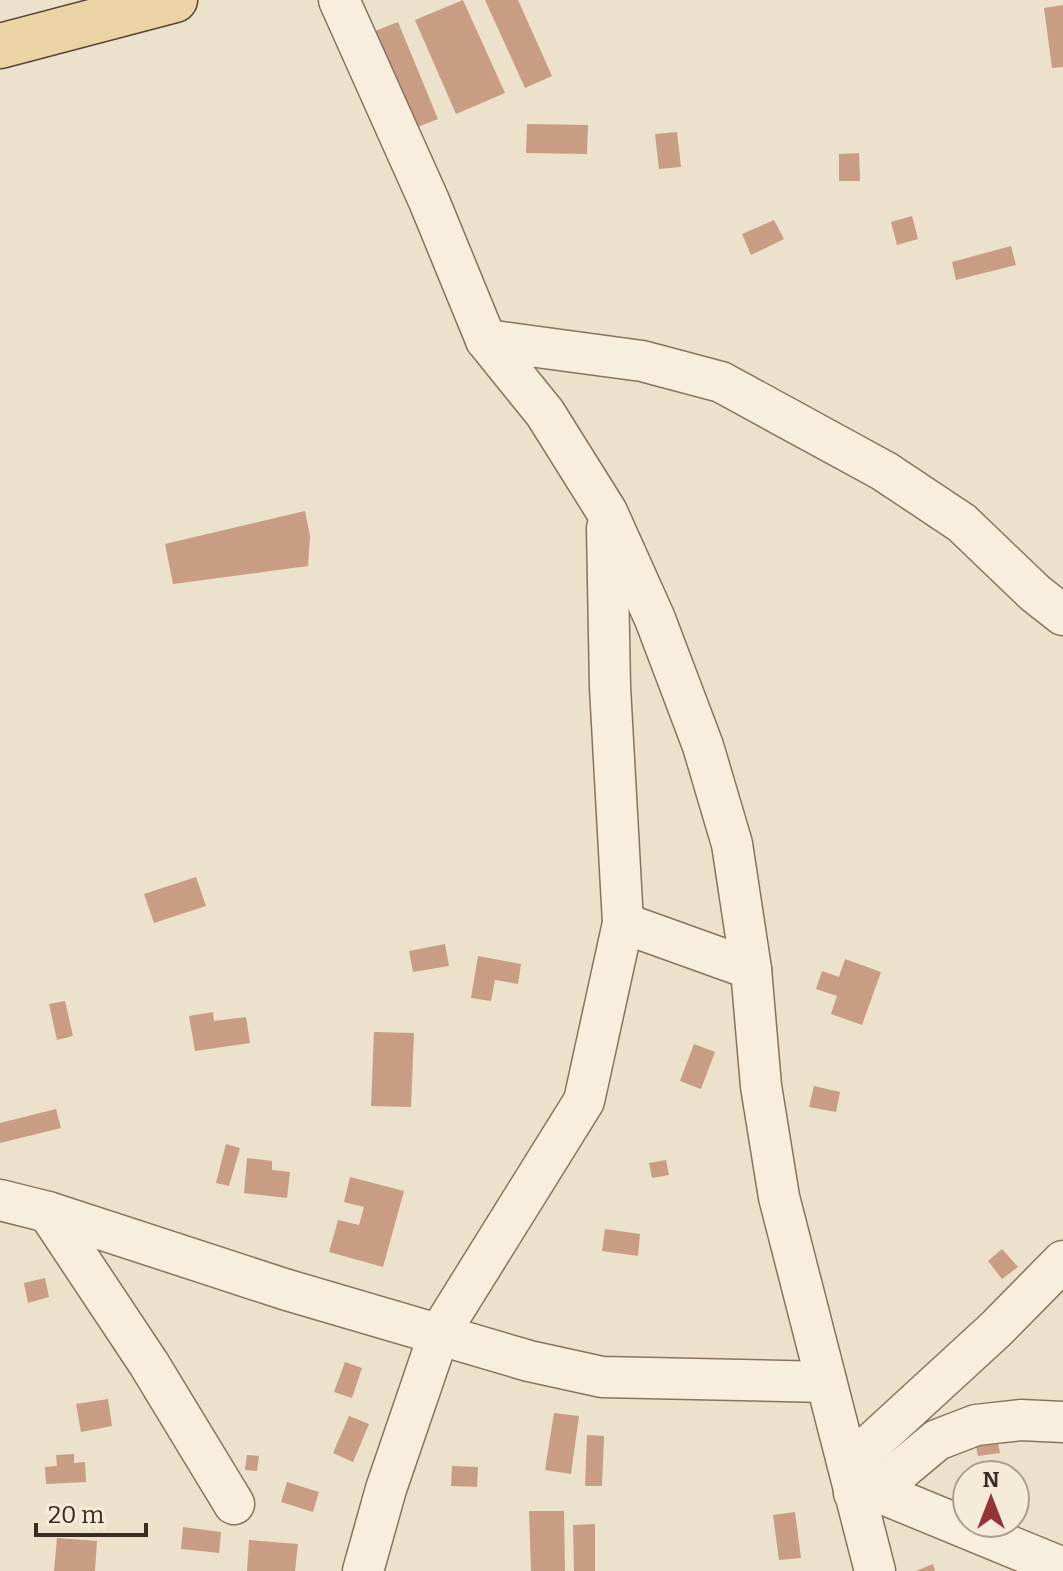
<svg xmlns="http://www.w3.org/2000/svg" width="1063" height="1571" font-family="Bitter,serif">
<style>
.building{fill:#c89d83}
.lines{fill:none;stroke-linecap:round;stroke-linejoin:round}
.minor-casing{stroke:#88735f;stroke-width:43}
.major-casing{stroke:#574233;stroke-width:47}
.minor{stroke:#f7eedd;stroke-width:40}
.major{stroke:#ecd3a6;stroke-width:44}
</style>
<rect width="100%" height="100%" fill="#ece1ca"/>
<g class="building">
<path d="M463,0L505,93L456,114L415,20Z"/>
<path d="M485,0H518L552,76L525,88Z"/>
<path d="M1063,5V67L1052,68L1044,8Z"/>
<path d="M398,22L438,119L415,128L375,31Z"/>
<path d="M527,124L588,125L587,154L526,153Z"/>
<path d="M677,132L681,167L659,169L655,134Z"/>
<path d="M859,153L860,181H839V154Z"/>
<path d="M912,216L918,239L897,245L891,222Z"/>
<path d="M774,220L784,239L751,255L742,234Z"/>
<path d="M1011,246L1016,265L956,280L952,262Z"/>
<path d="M305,511L310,536L308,566L173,584L165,544Z"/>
<path d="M196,877L206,906L154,923L144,894Z"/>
<path d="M445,944L449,966L413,972L409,951Z"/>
<path d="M478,956L521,964L518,984L495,980L491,1001L471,998Z"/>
<path d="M845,959L881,972L862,1025L831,1014L837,996L816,989L822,971L839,977Z"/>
<path d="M65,1001L73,1036L57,1040L49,1004Z"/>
<path d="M213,1012L214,1021L246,1017L250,1043L195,1051L189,1016Z"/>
<path d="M374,1032L414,1033L411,1107L371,1106Z"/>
<path d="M694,1044L715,1052L701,1089L680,1081Z"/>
<path d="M814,1086L840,1092L836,1112L809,1107Z"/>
<path d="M56,1109L61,1128L0,1143V1123Z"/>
<path d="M226,1144L240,1148L229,1186L216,1183Z"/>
<path d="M247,1158L272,1161V1170L290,1172L287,1198L244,1193Z"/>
<path d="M666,1160L669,1175L652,1178L649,1163Z"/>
<path d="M350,1177L404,1191L383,1267L329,1252L338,1220L359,1225L364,1207L344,1202Z"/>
<path d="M605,1229L640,1234L638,1256L602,1251Z"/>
<path d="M1002,1249L1018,1267L1002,1279L988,1261Z"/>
<path d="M45,1278L49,1297L28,1303L24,1283Z"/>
<path d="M345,1362L362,1368L352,1398L334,1392Z"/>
<path d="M108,1399L112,1426L81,1432L76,1404Z"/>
<path d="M554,1413L579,1416L571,1474L545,1470Z"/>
<path d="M349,1416L369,1424L353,1462L333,1453Z"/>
<path d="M996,1432L1000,1453L978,1456L974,1436Z"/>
<path d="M587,1435L604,1436L602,1486H585Z"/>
<path d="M74,1454V1463L85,1462L86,1482L46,1484L45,1467L57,1466L56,1455Z"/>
<path d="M247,1455L259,1456L257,1471L245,1470Z"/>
<path d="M452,1466L478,1467L477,1487L451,1486Z"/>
<path d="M287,1482L319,1492L313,1512L281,1502Z"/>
<path d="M529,1511H564L565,1571H531Z"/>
<path d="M795,1512L801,1558L779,1560L773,1515Z"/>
<path d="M595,1524V1571H574L573,1525Z"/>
<path d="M183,1527L221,1532L219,1553L181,1549Z"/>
<path d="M57,1538L97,1541L95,1571H54Z"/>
<path d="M249,1540L298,1544L295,1571H247Z"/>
<path d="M933,1564L935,1571H916Z"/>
</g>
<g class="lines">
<g class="minor-casing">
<g id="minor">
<path d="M339,0L429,201L486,340L545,413L607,512L655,619L703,746L732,844L751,969L761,1086L779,1197L875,1571"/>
<path d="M486,340L642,361L721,382L884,471L962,523L1035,593L1063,615"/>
<path d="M623,923L751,969"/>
<path d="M0,1200L48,1212L284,1289L529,1361L602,1377L826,1382"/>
<path d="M48,1212L149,1364L234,1504"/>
<path d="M848,1465L995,1330L1063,1261"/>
<path d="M876,1491L1063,1568"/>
<path d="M854,1493L876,1491L937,1440L976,1425L1021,1420L1063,1422"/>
<path d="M363,1571L386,1489L439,1334L584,1101L623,923L610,687L607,528"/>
</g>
</g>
<g class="major-casing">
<path id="major" d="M0,46L175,0"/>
</g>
<use href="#minor" class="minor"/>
<use href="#major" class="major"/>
</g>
<g transform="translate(991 1499)"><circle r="38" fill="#f4ebd9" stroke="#aa9f90" stroke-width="2"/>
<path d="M0-6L14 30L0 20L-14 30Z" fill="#943338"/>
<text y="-12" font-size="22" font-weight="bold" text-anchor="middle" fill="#3a2c22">N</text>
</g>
<path d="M36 1523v12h110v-12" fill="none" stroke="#3a2c22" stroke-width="4"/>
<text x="48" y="1523" font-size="24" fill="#3a2c22" stroke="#f4ebd9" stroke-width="6" paint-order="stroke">20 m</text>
</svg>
